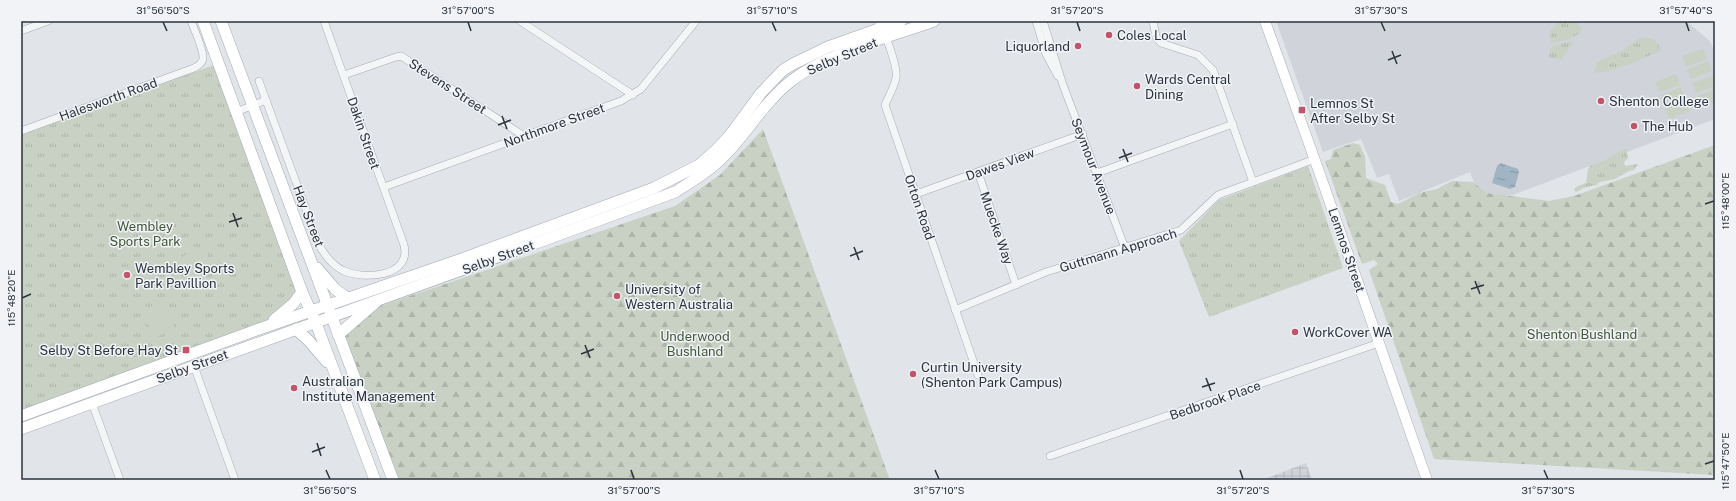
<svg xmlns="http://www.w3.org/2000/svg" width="1736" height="501" font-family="'Public Sans',sans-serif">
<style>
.built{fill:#d0d4da}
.industrial{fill:url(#industrial-grid)}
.grass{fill:url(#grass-tufts)}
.forest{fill:url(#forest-firs)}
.pitch{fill:#c8d1c3}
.water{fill:url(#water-ripples)}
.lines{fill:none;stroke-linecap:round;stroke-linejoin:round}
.street-casing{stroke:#a7abb2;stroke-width:8}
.secondary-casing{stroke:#a7abb2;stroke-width:11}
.primary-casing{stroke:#a2aab3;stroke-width:12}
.street{stroke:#f4f5f7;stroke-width:7}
.secondary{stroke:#fff;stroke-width:10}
.primary{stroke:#fff;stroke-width:11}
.ticks{fill:none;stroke:#2b333e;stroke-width:1.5}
.poi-dot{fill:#c0546a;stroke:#f1f3f6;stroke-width:1.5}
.labels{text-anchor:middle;stroke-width:3;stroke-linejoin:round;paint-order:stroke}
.poi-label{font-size:13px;fill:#2b333e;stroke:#f1f3f6;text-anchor:start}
.street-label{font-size:13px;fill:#2b333e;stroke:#f1f3f6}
.park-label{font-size:13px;fill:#42583a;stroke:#f1f3f6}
.neatline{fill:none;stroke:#2b333e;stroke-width:1.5}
.ticks-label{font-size:10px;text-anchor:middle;fill:#2b333e}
</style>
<defs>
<pattern id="industrial-grid" width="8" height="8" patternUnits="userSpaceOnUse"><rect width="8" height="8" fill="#d0d4da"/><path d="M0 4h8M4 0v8" fill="none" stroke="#b3b6bc"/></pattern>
<pattern id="grass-tufts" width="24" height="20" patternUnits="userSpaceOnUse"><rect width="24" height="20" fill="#c8d1c3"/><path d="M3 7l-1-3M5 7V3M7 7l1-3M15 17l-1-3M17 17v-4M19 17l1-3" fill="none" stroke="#acb4a9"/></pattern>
<pattern id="forest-firs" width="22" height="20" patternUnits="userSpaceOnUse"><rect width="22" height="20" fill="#c8d1c3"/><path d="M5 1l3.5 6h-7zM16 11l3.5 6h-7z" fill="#acb4a9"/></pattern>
<pattern id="water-ripples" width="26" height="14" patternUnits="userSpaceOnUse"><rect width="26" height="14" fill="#a0b4c4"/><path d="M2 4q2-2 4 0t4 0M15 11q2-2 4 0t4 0" fill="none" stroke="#8393a1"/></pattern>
</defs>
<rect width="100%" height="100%" fill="#e1e4e8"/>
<path class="built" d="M1276,21H1686L1710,41L1715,53V119L1483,206L1470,172L1399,201L1389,174L1377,178L1361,139L1323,152Z"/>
<path class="industrial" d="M1306,463L1312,480H1262Z"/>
<g class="grass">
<path d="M1559,21H1578L1579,26L1583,29C1575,39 1563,41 1551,43L1550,31Z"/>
<path d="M1641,37L1654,39L1662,50C1641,59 1618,71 1596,73L1594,71L1597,62L1621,51Z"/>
<path d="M1572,41L1573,43L1561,60L1549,58L1550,50L1553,46Z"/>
<path d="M214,65L297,292L273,319L21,412V135Z"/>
<path d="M1626,148L1628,158L1624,162L1625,166L1638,164L1634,170C1626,171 1623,175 1617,178C1610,181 1604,180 1598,183L1597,185L1586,187L1576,192L1574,189L1578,186L1586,183L1588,169L1590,166L1607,159Z"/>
<path d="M1308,166L1343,268L1209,317L1179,241L1219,200Z"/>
</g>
<g class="forest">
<path d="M763,129L890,480H399L345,336L349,329L380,306L675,206L720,175Z"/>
<path d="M1353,143L1360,145L1365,157L1366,178L1385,185L1391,202L1398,204L1419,193L1437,189L1452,181L1473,182L1486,193L1549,201L1574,196L1715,145V475L1434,459L1369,270L1378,264L1374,260L1362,264L1325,161L1331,159L1333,150Z"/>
</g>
<g class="pitch">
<path d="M1703,49L1707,59L1686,67L1682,56Z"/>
<path d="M1708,61L1712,71L1691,79L1687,69Z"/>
<path d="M1676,74L1680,85L1659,92L1655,82Z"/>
<path d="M1713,76L1715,86L1696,93L1692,83Z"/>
<path d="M1681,87L1684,97L1664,105L1660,95Z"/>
<path d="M1715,89V101L1701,106L1697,96Z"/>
<path d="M1686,101L1690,111L1669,119L1665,109Z"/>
<path d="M205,248L210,262L188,270L183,256Z"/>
<path d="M164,301L175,329L154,338L142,310Z"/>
</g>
<path class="water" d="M1501,163L1518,169L1519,172L1515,187L1510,189L1492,183L1497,166Z"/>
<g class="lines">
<g class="street-casing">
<g id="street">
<path d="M520,21L633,95"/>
<path d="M878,21C885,33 898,66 896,78C894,87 889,96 885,105L978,375"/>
<path d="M1036,21L1046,54L1058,76"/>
<path d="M1043,21L1063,85L1125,248"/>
<path d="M1153,21L1156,37L1161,43L1198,55L1213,70L1253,182"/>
<path d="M21,31L48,21"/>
<path d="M344,75L396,57L401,56L524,136"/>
<path d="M259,81L319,245C325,255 331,264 342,270C362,280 412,278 404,245L324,21"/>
<path d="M236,112L266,100"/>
<path d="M21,131L194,68C198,66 202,63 203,59C204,50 194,29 191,21"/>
<path d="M978,172L1016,285"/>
<path d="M1097,173L1233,124"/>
<path d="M384,187L621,101L641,89L696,21"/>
<path d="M916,194L1083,134"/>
<path d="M955,310L1046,272L1181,230L1218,195L1315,159"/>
<path d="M194,366L235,480"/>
<path d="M92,403L120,480"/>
<path d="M1050,456L1379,343"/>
</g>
</g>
<g class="secondary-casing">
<path id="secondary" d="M1265,21L1322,180L1427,480"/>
</g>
<g class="primary-casing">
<g id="primary">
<path d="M203,21L302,292L316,323L375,480"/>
<path d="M221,21L393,480"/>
<path d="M317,268L335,289L347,298"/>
<path d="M274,320L293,304L302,292"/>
<path d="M296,329L309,341L327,362"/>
<path d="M338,335L376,302"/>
<path d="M21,416L259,329L459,260L654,188L699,165L715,151L730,135L761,93L783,70L793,64L828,47L901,21"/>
<path d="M21,429C238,349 458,273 675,192C691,182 708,172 722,158C747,134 763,103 791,81C827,53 889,37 934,21"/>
</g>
</g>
<use href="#street" class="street"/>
<use href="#secondary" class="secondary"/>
<use href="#primary" class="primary"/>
</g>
<path class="ticks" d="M163,22L167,31M468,22L471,31M772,22L776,31M1077,22L1080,31M1381,22L1385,31M1686,22L1689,31M1392,51L1397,64M1388,60L1401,55M502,116L507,129M498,125L511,120M1123,149L1128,162M1119,158L1132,153M1705,204L1714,201M233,213L238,227M229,222L242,218M854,247L859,260M850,256L863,251M1475,281L1480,294M1471,289L1484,285M22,298L31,294M585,345L590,358M581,354L594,349M1206,378L1211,391M1202,387L1215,383M317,443L321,456M312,452L325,447M1705,464L1714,461M326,470L330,479M631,470L634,479M935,470L939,479M1240,470L1243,479M1544,470L1548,479"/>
<g class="poi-dot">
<circle cx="1109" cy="35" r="4"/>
<circle cx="1078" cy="46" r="4"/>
<circle cx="1137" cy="86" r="4"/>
<circle cx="1601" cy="101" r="4"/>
<rect x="1298" y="106" width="8" height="8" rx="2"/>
<circle cx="1634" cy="126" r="4"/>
<circle cx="127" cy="275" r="4"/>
<circle cx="617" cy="296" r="4"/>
<circle cx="1295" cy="332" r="4"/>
<rect x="182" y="346" width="8" height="8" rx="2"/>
<circle cx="913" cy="374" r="4"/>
<circle cx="294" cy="388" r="4"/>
</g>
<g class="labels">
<g class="poi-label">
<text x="1117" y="40">Coles Local</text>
<text x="1070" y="51" text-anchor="end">Liquorland</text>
<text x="1145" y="84">Wards Central<tspan x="1145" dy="15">Dining</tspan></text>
<text x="1609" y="106">Shenton College</text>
<text x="1310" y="108">Lemnos St<tspan x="1310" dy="15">After Selby St</tspan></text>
<text x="1642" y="131">The Hub</text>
<text x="135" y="273">Wembley Sports<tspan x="135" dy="15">Park Pavillion</tspan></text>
<text x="625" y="294">University of<tspan x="625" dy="15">Western Australia</tspan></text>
<text x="1303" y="337">WorkCover WA</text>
<text x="178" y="355" text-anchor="end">Selby St Before Hay St</text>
<text x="921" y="372">Curtin University<tspan x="921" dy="15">(Shenton Park Campus)</tspan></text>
<text x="302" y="386">Australian<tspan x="302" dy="15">Institute Management</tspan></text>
</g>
<g class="street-label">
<text transform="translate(842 56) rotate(-23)" y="5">Selby Street</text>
<text transform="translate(448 86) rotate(33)" y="5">Stevens Street</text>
<text transform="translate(108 99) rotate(-20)" y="5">Halesworth Road</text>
<text transform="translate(554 125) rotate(-20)" y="5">Northmore Street</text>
<text transform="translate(364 133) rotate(71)" y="5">Dakin Street</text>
<text transform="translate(1000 164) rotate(-20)" y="5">Dawes View</text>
<text transform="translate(1094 166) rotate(69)" y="5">Seymour Avenue</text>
<text transform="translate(920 207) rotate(71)" y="5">Orton Road</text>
<text transform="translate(309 216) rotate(69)" y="5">Hay Street</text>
<text transform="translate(997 228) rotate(71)" y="5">Muecke Way</text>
<text transform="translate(1118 250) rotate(-17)" y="5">Guttmann Approach</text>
<text transform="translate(1347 250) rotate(71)" y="5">Lemnos Street</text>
<text transform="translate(498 257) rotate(-20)" y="5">Selby Street</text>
<text transform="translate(192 366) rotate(-20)" y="5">Selby Street</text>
<text transform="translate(1215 400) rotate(-19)" y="5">Bedbrook Place</text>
</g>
<g class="park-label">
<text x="145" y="231">Wembley<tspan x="145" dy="15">Sports Park</tspan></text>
<text x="1582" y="339">Shenton Bushland</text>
<text x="695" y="341">Underwood<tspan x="695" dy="15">Bushland</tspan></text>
</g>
</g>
<rect width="1736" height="501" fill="none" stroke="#f1f3f6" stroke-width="44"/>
<rect x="22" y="22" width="1692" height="457" class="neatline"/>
<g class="ticks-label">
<text x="163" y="14">31°56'50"S</text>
<text x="468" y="14">31°57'00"S</text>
<text x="772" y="14">31°57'10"S</text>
<text x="1077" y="14">31°57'20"S</text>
<text x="1381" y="14">31°57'30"S</text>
<text x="1686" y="14">31°57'40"S</text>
<text transform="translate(1725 201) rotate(-90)" y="4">115°48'00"E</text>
<text transform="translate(11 298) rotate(-90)" y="4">115°48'20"E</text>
<text transform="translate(1725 461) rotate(-90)" y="4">115°47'50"E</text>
<text x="330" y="494">31°56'50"S</text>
<text x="634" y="494">31°57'00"S</text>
<text x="939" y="494">31°57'10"S</text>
<text x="1243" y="494">31°57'20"S</text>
<text x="1548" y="494">31°57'30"S</text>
</g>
</svg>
